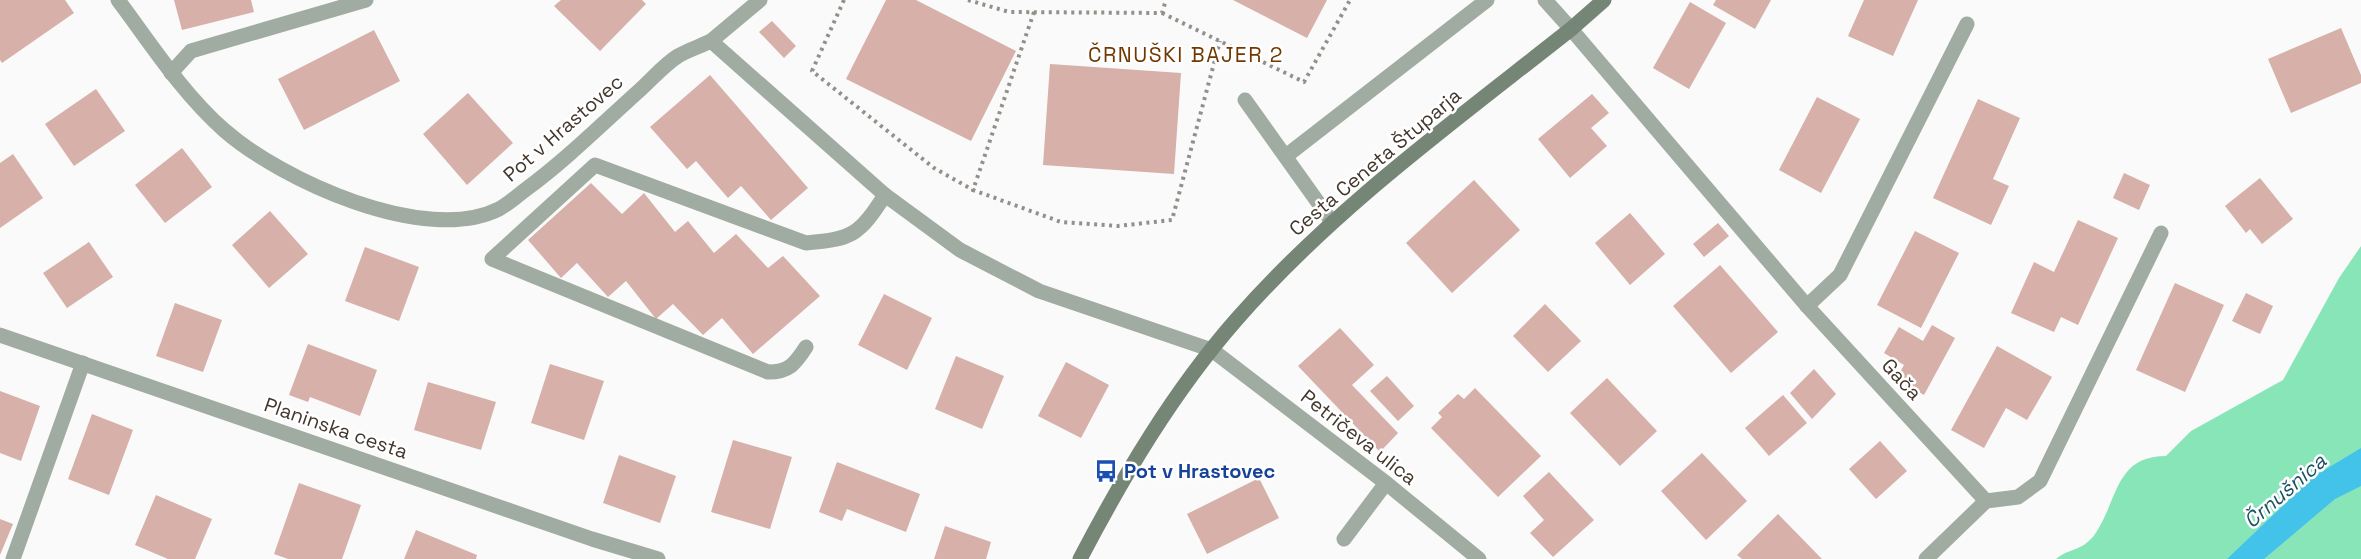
<svg xmlns="http://www.w3.org/2000/svg" width="2361" height="559" font-family="'Space Grotesk',sans-serif">
<style>
.green{fill:#88e5b8}
.water{fill:#44c3ea}
.building{fill:#d6b0a9}
.lines{fill:none;stroke-linecap:round;stroke-linejoin:round}
.path{stroke:#958f8a;stroke-width:4;stroke-dasharray:3 4.5;stroke-linecap:butt}
.lane{stroke:#a0aca1;stroke-width:15}
.street{stroke:#a0aca1;stroke-width:15}
.secondary{stroke:#758676;stroke-width:15}
.labels{text-anchor:middle;stroke-width:5;stroke-linejoin:round;paint-order:stroke}
.street-label{font-size:20px;fill:#42372d;stroke:#fff}
.transit-label{font-size:20px;font-weight:bold;fill:#164399;stroke:#fff;text-anchor:start}
.neighbourhood-label{font-size:21px;letter-spacing:1.5px;fill:#713800;stroke:#fff}
.water-label{font-size:21px;font-style:italic;fill:#1e5263;stroke:#fff}
</style>
<rect width="100%" height="100%" fill="#fafafa"/>
<path class="green" d="M2361,246V559H2056C2070,547 2084,552 2097,531C2118,498 2116,456 2166,456L2191,431L2283,380L2339,278Z"/>
<path class="water" d="M2361,448V486L2335,499L2264,559H2227L2313,477Z"/>
<g class="building">
<path d="M0,0H65L74,13L2,63L0,60Z"/>
<path d="M174,0H251L254,12L182,30Z"/>
<path d="M561,0H642L646,4L600,51L554,6Z"/>
<path d="M886,0H916L1016,51L971,141L846,79Z"/>
<path d="M1233,0H1327L1307,38Z"/>
<path d="M1716,0H1771L1755,29L1713,5Z"/>
<path d="M1864,0H1918L1893,56L1848,36Z"/>
<path d="M1690,2L1726,23L1689,89L1653,68Z"/>
<path d="M772,21L796,46L784,58L759,32Z"/>
<path d="M2341,28L2361,75V83L2291,113L2268,59Z"/>
<path d="M374,30L400,81L304,130L278,79Z"/>
<path d="M1050,64L1181,73L1174,174L1043,165Z"/>
<path d="M710,75L808,188L771,220L741,186L728,198L696,161L687,169L650,127Z"/>
<path d="M96,89L125,131L74,166L45,124Z"/>
<path d="M468,93L513,143L467,185L423,134Z"/>
<path d="M1592,94L1609,113L1591,128L1607,146L1570,178L1538,139Z"/>
<path d="M1817,97L1860,119L1821,193L1779,170Z"/>
<path d="M1978,99L2020,118L1993,179L2009,186L1991,225L1933,198Z"/>
<path d="M182,148L212,187L165,223L135,185Z"/>
<path d="M13,154L43,198L0,228V163Z"/>
<path d="M2124,173L2150,185L2139,210L2113,198Z"/>
<path d="M2260,178L2293,219L2262,244L2250,229L2246,233L2225,206Z"/>
<path d="M1474,180L1520,230L1452,293L1406,243Z"/>
<path d="M591,183L622,214L644,193L675,232L688,221L714,253L736,234L768,268L783,256L820,296L753,354L722,318L703,335L673,304L656,319L626,281L608,297L577,263L561,278L528,240Z"/>
<path d="M270,211L308,254L269,288L232,245Z"/>
<path d="M1630,213L1665,254L1630,285L1595,243Z"/>
<path d="M2078,220L2118,238L2078,325L2061,317L2054,332L2011,313L2034,262L2054,272Z"/>
<path d="M1718,223L1729,236L1704,257L1693,244Z"/>
<path d="M1915,231L1959,253L1921,328L1877,305Z"/>
<path d="M89,242L113,277L67,308L43,273Z"/>
<path d="M365,247L419,267L399,321L345,301Z"/>
<path d="M1720,265L1778,332L1731,373L1673,306Z"/>
<path d="M2175,283L2224,305L2185,392L2136,370Z"/>
<path d="M2246,293L2273,306L2260,334L2232,321Z"/>
<path d="M884,294L932,318L907,370L858,345Z"/>
<path d="M175,303L222,320L203,372L156,356Z"/>
<path d="M1545,304L1581,341L1548,372L1513,336Z"/>
<path d="M1932,325L1955,338L1924,395L1896,379L1904,365L1884,353L1899,327L1923,341Z"/>
<path d="M1340,328L1374,365L1352,385L1398,433L1380,452L1298,366Z"/>
<path d="M308,344L377,370L360,416L310,397L308,402L289,395Z"/>
<path d="M1997,346L2052,377L2027,420L2006,408L1984,448L1951,430Z"/>
<path d="M956,356L1004,376L982,429L935,409Z"/>
<path d="M1066,362L1109,385L1081,438L1038,416Z"/>
<path d="M550,364L604,381L584,440L531,423Z"/>
<path d="M1814,369L1836,394L1812,419L1790,393Z"/>
<path d="M1387,376L1414,406L1398,421L1370,391Z"/>
<path d="M1607,378L1657,431L1620,466L1570,413Z"/>
<path d="M428,382L496,402L481,450L414,430Z"/>
<path d="M1475,388L1541,456L1498,497L1431,428L1442,417L1438,413L1458,394L1464,399Z"/>
<path d="M0,391L40,406L21,461L0,453Z"/>
<path d="M1783,395L1807,423L1769,456L1745,428Z"/>
<path d="M92,414L133,430L109,495L68,479Z"/>
<path d="M733,440L792,457L770,529L711,512Z"/>
<path d="M1880,441L1907,471L1876,499L1849,469Z"/>
<path d="M1702,453L1747,501L1706,540L1661,491Z"/>
<path d="M619,455L676,476L660,523L603,503Z"/>
<path d="M837,462L920,494L906,532L847,509L842,521L819,512Z"/>
<path d="M1549,472L1594,520L1553,557L1530,533L1544,520L1523,496Z"/>
<path d="M1259,478L1279,518L1207,554L1187,514Z"/>
<path d="M299,483L361,505L342,559H288L274,554Z"/>
<path d="M156,495L212,519L195,559H168L135,545Z"/>
<path d="M1778,514L1822,559H1742L1737,555Z"/>
<path d="M0,519L13,524L0,555Z"/>
<path d="M945,526L991,542L986,559H934Z"/>
<path d="M416,530L477,555L476,559H404Z"/>
</g>
<g class="lines">
<g class="path">
<path d="M844,0L812,71L934,168L973,190"/>
<path d="M968,0L1009,12L1162,13L1166,0"/>
<path d="M1034,12L973,190L1061,222L1118,226L1172,220L1220,41"/>
<path d="M1162,13L1304,82L1350,0"/>
</g>
<g class="lane">
<path d="M1545,0L1571,29"/>
<path d="M171,73L191,51L366,0"/>
<path d="M1245,100L1332,222"/>
<path d="M1286,156L1487,0"/>
<path d="M1807,306L1840,275L1967,24"/>
<path d="M806,347C795,364 789,372 768,372L492,259L595,165L806,243C853,239 859,235 885,195"/>
<path d="M1344,539L1386,483"/>
<path d="M13,559L83,363"/>
</g>
<g class="street">
<path d="M118,0C151,44 182,93 224,130C281,180 425,246 499,209C508,204 517,196 525,190C566,160 603,123 641,89C653,78 665,64 678,56C688,50 701,46 711,41L885,195L960,250L1039,291L1212,350L1386,483L1479,559"/>
<path d="M1571,29L1807,306L1986,501L2018,497L2040,481L2161,233"/>
<path d="M711,41L760,0"/>
<path d="M0,335L592,539L658,559"/>
<path d="M1926,559L1986,501"/>
</g>
<path class="secondary" d="M1080,559C1124,475 1173,392 1236,320C1334,208 1455,121 1571,29L1604,0"/>
</g>
<defs>
<g id="bus-bare" transform="scale(1.8)"><path d="M-5-6H5V4H4V6H2V4H-2V6H-4V4H-5ZM-3.5-4V0h7V-4ZM-3.5 1.2v1.5H-2V1.2ZM2 1.2v1.5H3.5V1.2Z" fill="#1a4fb4" stroke="#fff" stroke-width="2.5" paint-order="stroke"/></g>
</defs>
<g fill-rule="evenodd">
<use href="#bus-bare" x="1106" y="471"/>
</g>
<g class="labels">
<g class="street-label">
<text transform="translate(563 128) rotate(-41)" y="7">Pot v Hrastovec</text>
<text transform="translate(1375 162) rotate(-40)" y="7">Cesta Ceneta Štuparja</text>
<text transform="translate(1902 379) rotate(47)" y="7">Gača</text>
<text transform="translate(336 428) rotate(19)" y="7">Planinska cesta</text>
<text transform="translate(1359 437) rotate(38)" y="7">Petričeva ulica</text>
</g>
<g class="transit-label">
<text x="1124" y="478">Pot v Hrastovec</text>
</g>
<g class="neighbourhood-label">
<text x="1186" y="62">ČRNUŠKI BAJER 2</text>
</g>
<g class="water-label">
<text transform="translate(2285 491) rotate(-41)" y="7">Črnušnica</text>
</g>
</g>
</svg>
